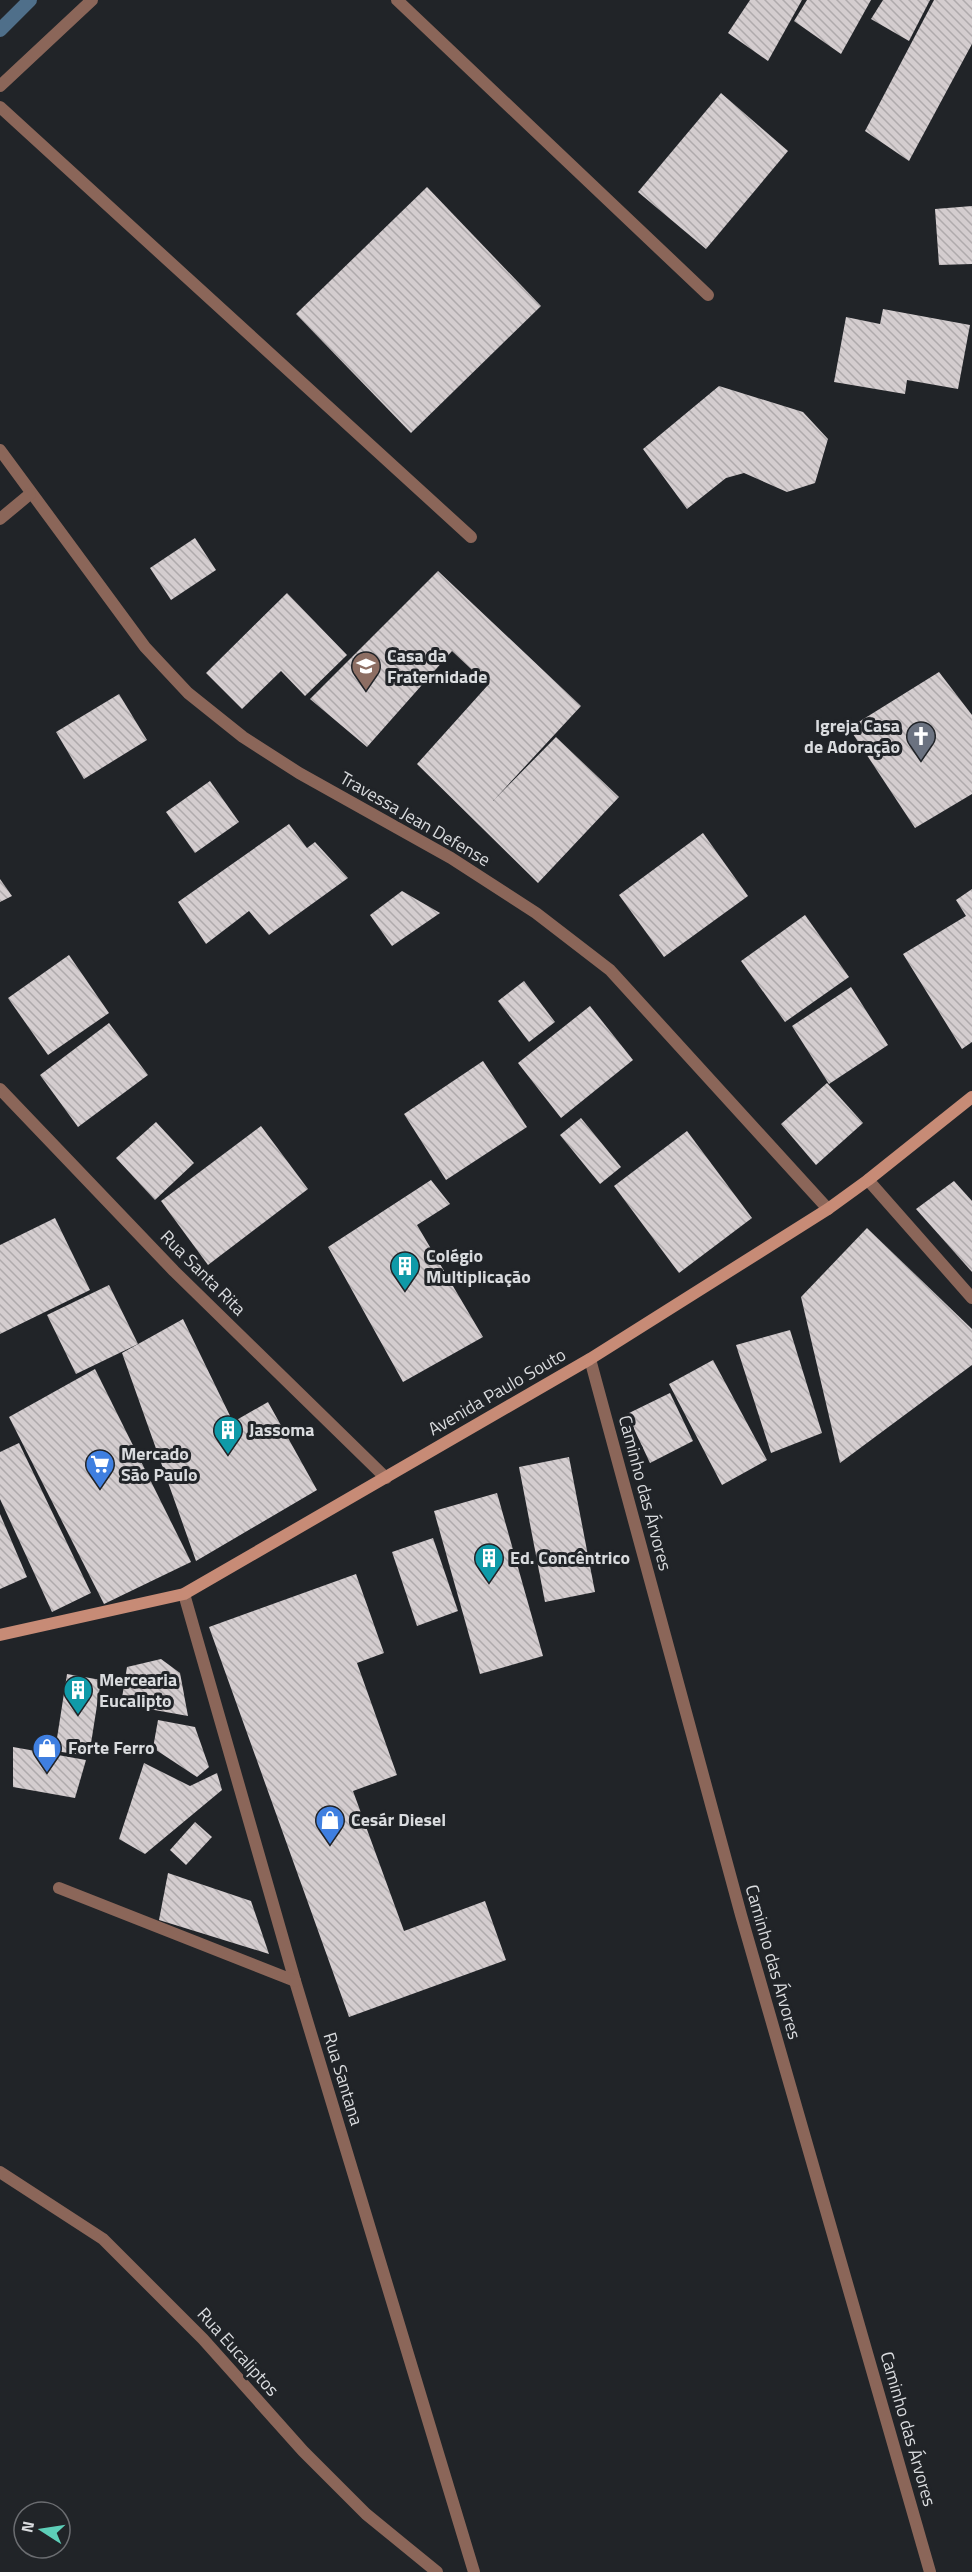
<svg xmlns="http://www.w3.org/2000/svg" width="972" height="2572" font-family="'Titillium Web',sans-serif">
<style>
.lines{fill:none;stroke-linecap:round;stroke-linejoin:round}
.stream{stroke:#4f6f8a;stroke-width:14}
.building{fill:url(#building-back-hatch)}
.minor{stroke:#8b6659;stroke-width:12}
.secondary{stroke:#c78b76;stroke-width:12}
.labels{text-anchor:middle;stroke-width:6;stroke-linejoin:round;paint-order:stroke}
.poi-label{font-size:18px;font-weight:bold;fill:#d9dbde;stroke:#212428;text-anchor:start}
.street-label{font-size:18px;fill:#d9dbde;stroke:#212428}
</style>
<defs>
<pattern id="building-back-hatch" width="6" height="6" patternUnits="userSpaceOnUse" patternTransform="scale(1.5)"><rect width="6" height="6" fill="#d4cdcf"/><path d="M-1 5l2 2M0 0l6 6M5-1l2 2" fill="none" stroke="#afaaac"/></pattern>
</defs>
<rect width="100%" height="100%" fill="#212428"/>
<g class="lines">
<path class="stream" d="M0,30L30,0"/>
</g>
<g class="building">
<path d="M750,0H802L768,61L728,33Z"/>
<path d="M807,0H871L841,54L794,21Z"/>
<path d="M883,0H930L909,41L871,19Z"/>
<path d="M934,0H972V44L909,161L865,131Z"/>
<path d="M721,93L788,151L706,249L638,192Z"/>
<path d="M427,187L541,306L411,433L296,314Z"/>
<path d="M972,206V264L939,265L935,209Z"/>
<path d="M883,309L970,325L958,389L907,380L905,394L834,382L846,317L880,324Z"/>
<path d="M719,386L803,412L828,439L815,483L787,492L744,473L726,478L687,509L643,449Z"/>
<path d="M195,538L216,570L171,600L150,568Z"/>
<path d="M438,571L581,706L493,801L556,737L619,797L538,883L417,764L488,685L452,651L367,747L310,699Z"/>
<path d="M287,593L347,655L305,696L281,671L242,709L206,673Z"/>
<path d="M939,672L972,715V794L915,828L849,728Z"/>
<path d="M119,694L147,740L84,779L56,732Z"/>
<path d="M210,781L239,822L195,853L166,812Z"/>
<path d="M289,824L307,848L315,842L348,878L269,935L249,911L206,944L178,902Z"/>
<path d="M703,833L748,896L664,957L619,895Z"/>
<path d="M0,879L12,896L0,902Z"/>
<path d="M972,889V1042L962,1049L903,954L966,916L956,900Z"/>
<path d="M402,891L440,913L392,946L370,915Z"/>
<path d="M805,915L849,977L785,1022L741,961Z"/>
<path d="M69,955L109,1013L48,1055L8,998Z"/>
<path d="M524,981L555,1022L529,1042L498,1001Z"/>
<path d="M851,987L888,1045L829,1084L792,1026Z"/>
<path d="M590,1006L633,1060L561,1118L518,1063Z"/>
<path d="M109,1023L148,1075L78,1127L40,1075Z"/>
<path d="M483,1061L527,1127L446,1180L404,1114Z"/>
<path d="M827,1083L863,1123L816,1165L781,1124Z"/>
<path d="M581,1118L621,1167L600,1184L560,1135Z"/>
<path d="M156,1122L194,1163L155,1200L116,1158Z"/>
<path d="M261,1126L308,1189L208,1265L161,1201Z"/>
<path d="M687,1131L752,1218L679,1273L614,1186Z"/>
<path d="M431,1180L450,1204L417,1225L483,1337L403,1382L328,1247Z"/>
<path d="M954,1181L972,1201V1272L916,1209Z"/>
<path d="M55,1218L90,1290L0,1334V1245Z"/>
<path d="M867,1228L972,1329V1365L840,1463L801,1297Z"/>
<path d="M109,1285L138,1344L76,1374L47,1315Z"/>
<path d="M183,1319L233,1422L268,1402L317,1490L196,1561L122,1353Z"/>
<path d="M790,1330L822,1433L771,1453L736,1345Z"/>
<path d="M713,1360L767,1460L722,1485L669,1384Z"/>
<path d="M95,1369L191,1562L104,1604L9,1417Z"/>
<path d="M670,1393L693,1441L650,1463L627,1414Z"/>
<path d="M19,1443L91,1593L52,1612L0,1499V1452Z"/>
<path d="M569,1457L595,1592L545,1602L519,1467Z"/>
<path d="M497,1493L543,1656L480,1674L434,1511Z"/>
<path d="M0,1514L27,1577L0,1589Z"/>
<path d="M433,1538L458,1611L417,1626L392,1552Z"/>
<path d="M356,1574L384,1653L357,1663L397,1775L353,1791L404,1931L485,1901L506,1960L349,2017L209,1627Z"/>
<path d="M161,1659L180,1673L188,1716L121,1704L127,1667Z"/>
<path d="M67,1674L101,1680L89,1756L55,1751Z"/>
<path d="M158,1720L195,1727L209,1767L197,1777L153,1748Z"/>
<path d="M13,1747L86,1760L75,1798L13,1787Z"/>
<path d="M144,1763L190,1786L217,1773L222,1790L145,1854L119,1839Z"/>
<path d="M195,1822L212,1837L186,1865L170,1850Z"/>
<path d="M168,1873L251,1901L269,1954L159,1920Z"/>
</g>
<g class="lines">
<g class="minor">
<path d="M397,0L708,295"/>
<path d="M0,86L92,0"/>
<path d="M0,107L471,537"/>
<path d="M0,450L145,647L188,693L243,737L299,773L451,858L536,913L610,970L828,1209"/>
<path d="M0,519L30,494"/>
<path d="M0,1089L174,1271L386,1478"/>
<path d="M868,1180L972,1298"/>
<path d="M590,1359L741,1915L930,2572"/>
<path d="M184,1594L295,1981L474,2572"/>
<path d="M59,1888L295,1981"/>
<path d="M0,2172L103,2239L203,2339L303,2451L366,2514L437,2572"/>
</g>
<path class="secondary" d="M0,1635L184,1594L590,1359L828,1209L868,1180L972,1097"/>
</g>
<defs>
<g id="school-pin" transform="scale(1.5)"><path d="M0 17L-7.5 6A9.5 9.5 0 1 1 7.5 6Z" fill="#8d6e63" stroke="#212428"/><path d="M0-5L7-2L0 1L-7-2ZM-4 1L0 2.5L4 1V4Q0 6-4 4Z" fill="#fff"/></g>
<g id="church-pin" transform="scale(1.5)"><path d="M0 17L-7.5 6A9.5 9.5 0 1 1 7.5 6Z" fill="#6b7280" stroke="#212428"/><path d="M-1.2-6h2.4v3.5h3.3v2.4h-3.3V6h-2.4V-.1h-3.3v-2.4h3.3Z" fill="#fff"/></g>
<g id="building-pin" transform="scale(1.5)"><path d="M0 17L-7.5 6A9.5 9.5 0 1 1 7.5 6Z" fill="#0f9aa8" stroke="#212428"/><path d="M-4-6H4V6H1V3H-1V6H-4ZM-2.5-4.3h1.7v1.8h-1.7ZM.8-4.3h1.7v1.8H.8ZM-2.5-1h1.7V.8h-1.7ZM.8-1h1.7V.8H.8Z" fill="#fff"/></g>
<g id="supermarket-pin" transform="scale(1.5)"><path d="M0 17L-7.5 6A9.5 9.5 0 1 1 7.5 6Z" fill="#3f7fe0" stroke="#212428"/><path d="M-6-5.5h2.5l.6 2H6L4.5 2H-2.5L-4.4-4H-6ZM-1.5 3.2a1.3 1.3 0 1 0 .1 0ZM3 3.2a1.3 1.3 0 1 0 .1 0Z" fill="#fff"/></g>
<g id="shop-pin" transform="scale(1.5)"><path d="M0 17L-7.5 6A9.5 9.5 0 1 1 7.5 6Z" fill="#3f7fe0" stroke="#212428"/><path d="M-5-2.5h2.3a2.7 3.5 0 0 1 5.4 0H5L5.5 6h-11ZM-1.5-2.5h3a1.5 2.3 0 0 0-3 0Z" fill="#fff"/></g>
</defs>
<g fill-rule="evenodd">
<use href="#school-pin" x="366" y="666"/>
<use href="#church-pin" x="921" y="736"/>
<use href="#building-pin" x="405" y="1266"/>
<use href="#building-pin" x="228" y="1430"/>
<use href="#supermarket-pin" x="100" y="1464"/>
<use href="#building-pin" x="489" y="1558"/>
<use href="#building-pin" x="78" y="1690"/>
<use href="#shop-pin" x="47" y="1748"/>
<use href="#shop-pin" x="330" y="1820"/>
</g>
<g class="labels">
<g class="poi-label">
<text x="387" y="662">Casa da<tspan x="387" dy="21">Fraternidade</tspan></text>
<text x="900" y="732" text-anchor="end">Igreja Casa<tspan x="900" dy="21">de Adoração</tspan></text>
<text x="426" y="1262">Colégio<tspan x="426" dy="21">Multiplicação</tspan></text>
<text x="249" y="1436">Jassoma</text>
<text x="121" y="1460">Mercado<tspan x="121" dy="21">São Paulo</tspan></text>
<text x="510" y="1564">Ed. Concêntrico</text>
<text x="99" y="1686">Mercearia<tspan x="99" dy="21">Eucalipto</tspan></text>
<text x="68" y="1754">Forte Ferro</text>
<text x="351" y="1826">Cesár Diesel</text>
</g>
<g class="street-label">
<text transform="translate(415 819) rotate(30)" y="6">Travessa Jean Defense</text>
<text transform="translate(203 1273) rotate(45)" y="6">Rua Santa Rita</text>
<text transform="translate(497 1392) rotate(-30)" y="6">Avenida Paulo Souto</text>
<text transform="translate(645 1493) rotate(75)" y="6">Caminho das Árvores</text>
<text transform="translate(773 1962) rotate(74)" y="6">Caminho das Árvores</text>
<text transform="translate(343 2079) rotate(73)" y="6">Rua Santana</text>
<text transform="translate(238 2352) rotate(48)" y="6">Rua Eucaliptos</text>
<text transform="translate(908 2429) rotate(74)" y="6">Caminho das Árvores</text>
</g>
</g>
<g transform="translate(42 2530) rotate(282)"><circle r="28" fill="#212428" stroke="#6b6d71" stroke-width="1.5"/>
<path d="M0-4.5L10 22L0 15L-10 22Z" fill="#5dceb8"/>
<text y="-9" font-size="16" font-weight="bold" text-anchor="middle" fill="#d9dbde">N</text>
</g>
</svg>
